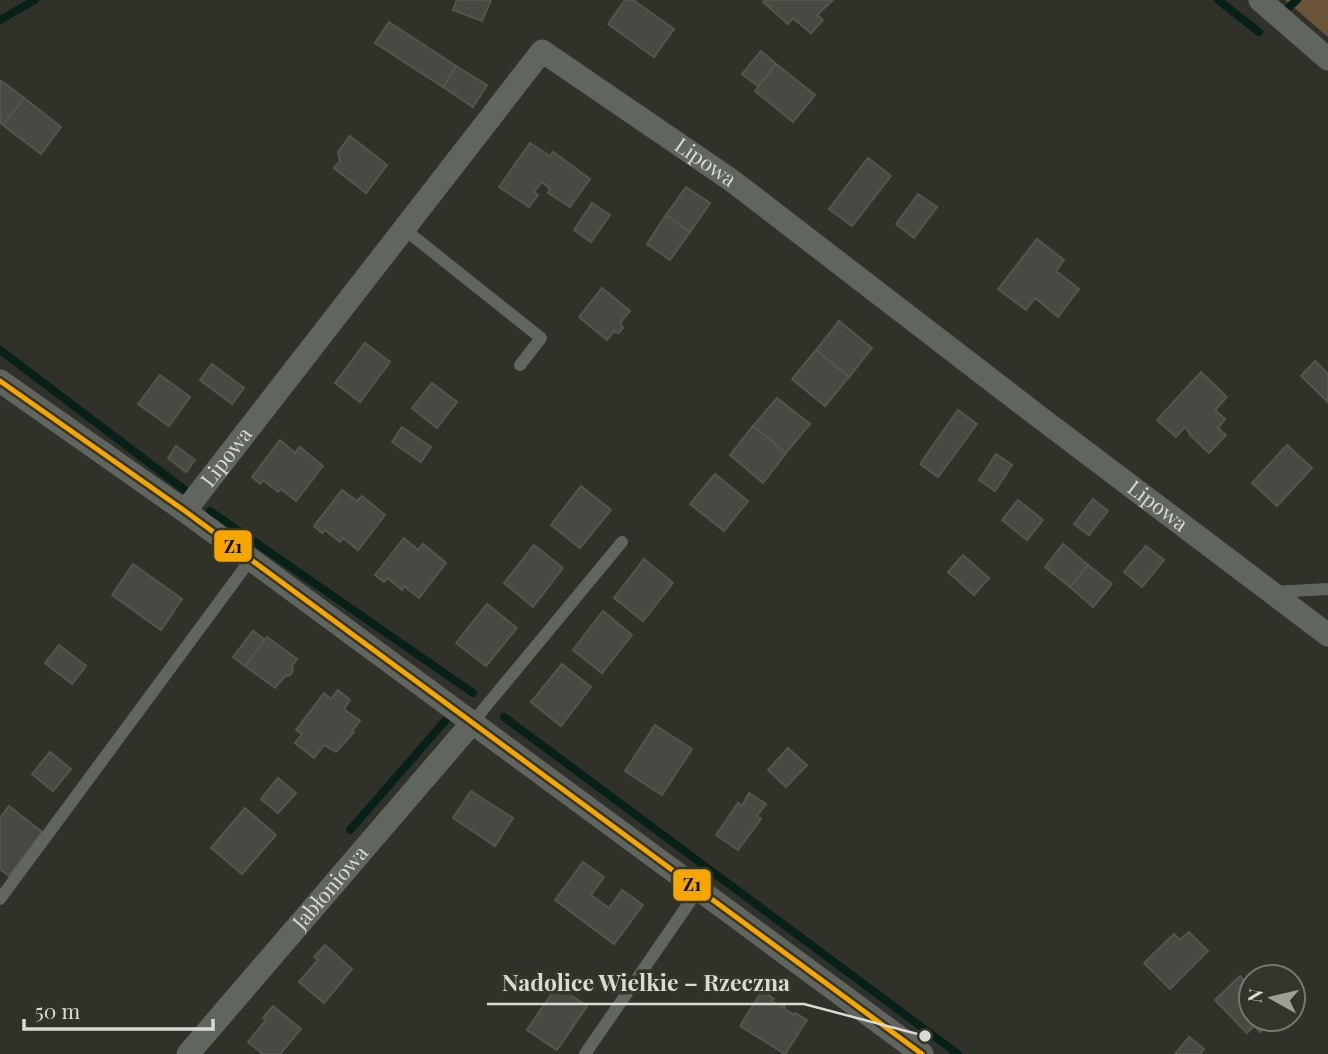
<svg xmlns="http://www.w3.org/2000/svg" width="1328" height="1054" font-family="'Playfair Display',serif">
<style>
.green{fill:#6b5338}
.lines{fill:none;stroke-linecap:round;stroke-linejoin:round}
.stream{stroke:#072118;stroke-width:8}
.building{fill:#484942;stroke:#55554e;stroke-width:2}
.service{stroke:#606560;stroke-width:12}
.minor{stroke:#606560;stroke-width:23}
.bus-1-casing{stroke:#323527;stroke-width:10}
.bus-1{stroke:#f7a600;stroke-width:5}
.labels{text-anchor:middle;stroke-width:7;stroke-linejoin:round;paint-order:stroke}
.street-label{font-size:21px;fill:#d9dbd2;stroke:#323527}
.leader{fill:none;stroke:#d9dbd2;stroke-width:2.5}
.callout-dot{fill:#d9dbd2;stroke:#323527;stroke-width:2.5}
.callout-label{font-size:23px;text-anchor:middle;font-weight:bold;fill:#d9dbd2;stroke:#323527;stroke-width:7;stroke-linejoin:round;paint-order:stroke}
.line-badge{stroke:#323527;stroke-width:2.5}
.pale-badge-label{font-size:19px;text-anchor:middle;font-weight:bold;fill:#111}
</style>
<rect width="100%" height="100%" fill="#30322a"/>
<path class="green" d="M1285,0H1328V37Z"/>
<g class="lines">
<g class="stream">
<path d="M1218,0L1259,32"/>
<path d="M1289,7L1297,0"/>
<path d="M0,20L35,0"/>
<path d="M0,350L185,490"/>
<path d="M210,511L473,693"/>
<path d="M504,717L958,1054"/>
<path d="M350,830L445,721"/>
</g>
</g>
<g class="building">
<path d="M457,0H491L482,21L453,10Z"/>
<path d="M625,0H633L674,29L654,57L608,24Z"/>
<path d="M765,0H833L817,15L823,20L811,33L793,18L788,24L763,2Z"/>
<path d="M389,22L456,66L443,87L375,43Z"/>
<path d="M761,51L776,64L758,86L742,74Z"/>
<path d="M776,64L815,95L793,122L755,91Z"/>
<path d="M456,66L487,85L473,107L443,87Z"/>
<path d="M0,80L24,98L3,125L0,123Z"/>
<path d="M24,98L61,127L41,154L3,125Z"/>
<path d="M350,136L387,165L366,193L334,168L340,161L338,152Z"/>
<path d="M530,143L550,156L553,152L590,179L570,207L548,193L550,189L542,182L534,192L538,195L529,207L499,187Z"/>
<path d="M868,158L891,176L852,226L829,209Z"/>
<path d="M686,187L710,203L690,232L666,215Z"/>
<path d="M918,194L937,207L914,238L896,224Z"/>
<path d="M592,203L610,215L591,242L574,230Z"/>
<path d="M666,215L690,232L670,260L647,244Z"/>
<path d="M1037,239L1064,260L1056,271L1079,289L1058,317L1035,298L1026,310L998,289Z"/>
<path d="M602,288L630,311L620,323L623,328L619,333L613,332L607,340L579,317Z"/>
<path d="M839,321L872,348L849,377L816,350Z"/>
<path d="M365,343L390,362L360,402L335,383Z"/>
<path d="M816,350L849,377L825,406L792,379Z"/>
<path d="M1315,361L1328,374V402L1301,376Z"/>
<path d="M212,364L244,388L232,404L200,380Z"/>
<path d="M1201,372L1227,397L1215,410L1225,419L1218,428L1226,435L1209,453L1189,434L1190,433L1185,427L1176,437L1157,420Z"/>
<path d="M160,375L190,397L169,426L138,404Z"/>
<path d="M432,383L457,402L437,428L412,408Z"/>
<path d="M777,398L810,424L786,453L753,426Z"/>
<path d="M958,410L977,424L938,477L920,464Z"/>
<path d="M753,426L786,453L763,483L730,455Z"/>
<path d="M402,427L431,447L421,462L392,442Z"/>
<path d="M280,440L295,453L300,447L323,466L296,501L281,489L278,492L263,480L260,484L252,477Z"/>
<path d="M1287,445L1312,468L1277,506L1252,483Z"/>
<path d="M176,446L195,460L186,472L168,458Z"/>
<path d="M996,454L1012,465L995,491L979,480Z"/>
<path d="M715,474L748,501L724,531L690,504Z"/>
<path d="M581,486L611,510L580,548L551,525Z"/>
<path d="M342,490L357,501L362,496L385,515L358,550L343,538L340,542L325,530L322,533L314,526Z"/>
<path d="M1093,499L1108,511L1089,535L1074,524Z"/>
<path d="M1018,500L1043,520L1027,540L1002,520Z"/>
<path d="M404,538L418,550L423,544L446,563L419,598L404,586L402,590L387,578L384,582L375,575Z"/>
<path d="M1063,544L1088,565L1070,587L1045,567Z"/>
<path d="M534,545L563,568L533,607L504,583Z"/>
<path d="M1146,546L1164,560L1142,587L1124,572Z"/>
<path d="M963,555L989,578L974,595L948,572Z"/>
<path d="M644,559L673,583L643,621L614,598Z"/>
<path d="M133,564L182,599L161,630L112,595Z"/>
<path d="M1088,565L1112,584L1093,607L1070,587Z"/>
<path d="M487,604L517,628L486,666L456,643Z"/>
<path d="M603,611L632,635L602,673L573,650Z"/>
<path d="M253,631L265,640L245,666L233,657Z"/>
<path d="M267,637L297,659L292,666L293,671L290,675L285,676L275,688L245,666Z"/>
<path d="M59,645L86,666L72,684L45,663Z"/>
<path d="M562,664L591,687L561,726L531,702Z"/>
<path d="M338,690L350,700L344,709L360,721L352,731L354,732L336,752L324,745L314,758L295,743L302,734L296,730L324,693L331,699Z"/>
<path d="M655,725L692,749L662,795L625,771Z"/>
<path d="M788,748L807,765L786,787L768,770Z"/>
<path d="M50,752L71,769L53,791L32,774Z"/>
<path d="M278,778L296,793L278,813L261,799Z"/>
<path d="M471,791L513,818L495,846L453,818Z"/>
<path d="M749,793L766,804L757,816L761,819L738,850L716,835L738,803L742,806Z"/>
<path d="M9,806L42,832L9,876L0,869V818Z"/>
<path d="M245,808L276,835L242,874L211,848Z"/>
<path d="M583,862L604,877L591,895L609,908L622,890L643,905L614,944L555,900Z"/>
<path d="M1189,932L1208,951L1170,989L1144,963L1174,934L1180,940Z"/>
<path d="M325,945L352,969L324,1003L299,982L318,960L314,957Z"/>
<path d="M1240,976L1248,985L1251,982V1019H1266L1270,1023L1260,1032L1254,1026L1247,1033L1215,1000Z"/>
<path d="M557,986L587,1006L557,1050L527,1030Z"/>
<path d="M762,991L774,999L772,1001L782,1007L783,1005L785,1006L784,1008L794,1015L795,1013L807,1020L785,1054L740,1026Z"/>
<path d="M273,1006L301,1029L280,1054H263L248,1042L266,1020L263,1018Z"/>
<path d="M1189,1037L1204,1049L1200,1054H1175Z"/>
</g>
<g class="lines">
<g class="service">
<path d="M404,229L541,338L520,365"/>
<path d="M1273,592L1328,589"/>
<path d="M472,723L622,542"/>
<path d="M0,899L251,559"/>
<path d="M585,1054L698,890"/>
</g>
<g class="minor">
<path d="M1260,0L1328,59"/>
<path d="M0,381L185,511L922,1054"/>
<path id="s1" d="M185,511L542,51L731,180L1038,416L1328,635"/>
<path id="s2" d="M188,1054L472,723"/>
</g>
<g class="bus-1-casing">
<path id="bus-1" d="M0,381L185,511L922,1054"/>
</g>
<use href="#bus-1" class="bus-1"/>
</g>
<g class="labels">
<g class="street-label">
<text dy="7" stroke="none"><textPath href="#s1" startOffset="780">Lipowa</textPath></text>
<text dy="7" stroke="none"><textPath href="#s1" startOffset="68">Lipowa</textPath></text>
<text dy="7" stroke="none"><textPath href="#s1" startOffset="1348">Lipowa</textPath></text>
<text dy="7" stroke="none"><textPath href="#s2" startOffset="219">Jabłoniowa</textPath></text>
</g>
</g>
<path class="leader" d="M925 1036L804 1004H487"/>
<circle class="callout-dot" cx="925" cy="1036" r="7"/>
<g class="callout-label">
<text x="646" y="991">Nadolice Wielkie – Rzeczna</text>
</g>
<g class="line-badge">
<rect x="213" y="529" width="40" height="34" rx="7" fill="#f7a600"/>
<rect x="672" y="868" width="40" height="34" rx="7" fill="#f7a600"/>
</g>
<g class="pale-badge-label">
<text x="233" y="553">Z1</text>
<text x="692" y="891">Z1</text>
</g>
<g transform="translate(1272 998) rotate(278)"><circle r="33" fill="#323527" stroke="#75776b" stroke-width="2"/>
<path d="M0-5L12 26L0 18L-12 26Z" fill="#9ea097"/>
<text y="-10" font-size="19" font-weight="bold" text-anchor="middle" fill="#d9dbd2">N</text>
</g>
<path d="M24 1019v10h189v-10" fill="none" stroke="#d9dbd2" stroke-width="3.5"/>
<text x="35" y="1019" font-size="21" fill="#d9dbd2" stroke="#323527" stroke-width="5" paint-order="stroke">50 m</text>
</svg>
